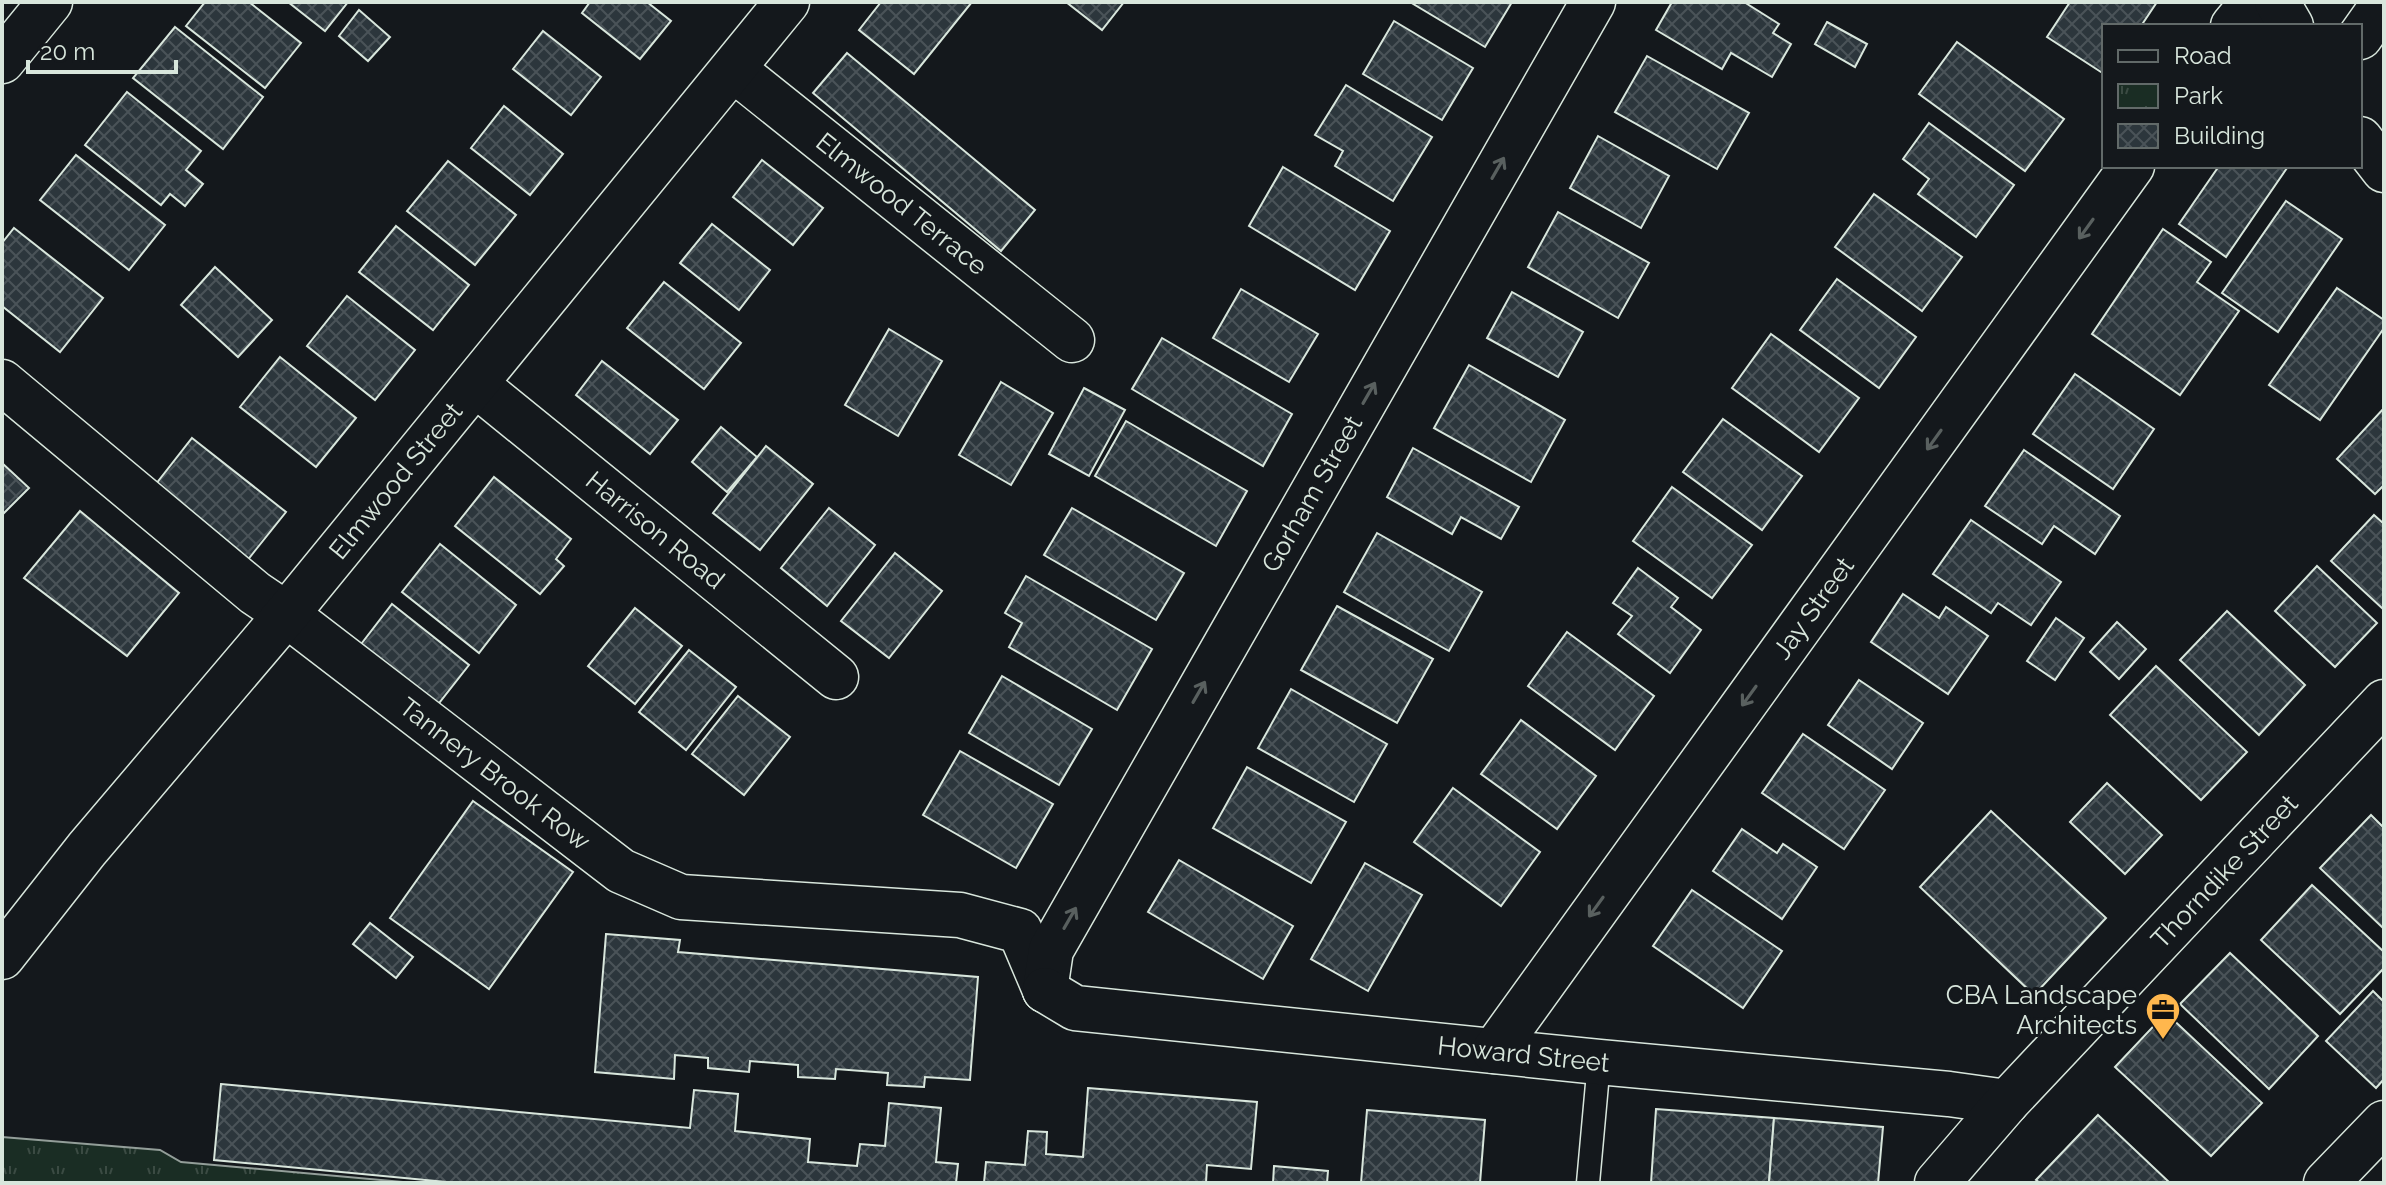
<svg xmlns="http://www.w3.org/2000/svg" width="2386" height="1185" font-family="Raleway,sans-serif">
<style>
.park{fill:url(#park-tufts);stroke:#939e99;stroke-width:2}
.building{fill:url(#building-cross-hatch);stroke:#d8e6dc;stroke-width:2}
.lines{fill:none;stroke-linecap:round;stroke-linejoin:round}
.lane-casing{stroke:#d8e6dc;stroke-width:25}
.street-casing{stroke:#d8e6dc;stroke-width:47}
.secondary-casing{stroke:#d8e6dc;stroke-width:47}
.lane{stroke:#14181c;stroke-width:22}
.street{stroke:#14181c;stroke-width:44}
.secondary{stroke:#14181c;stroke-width:44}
.oneway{stroke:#59605f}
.labels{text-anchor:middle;stroke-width:6;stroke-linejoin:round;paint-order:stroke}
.street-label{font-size:26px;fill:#d8e6dc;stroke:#14181c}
.poi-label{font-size:26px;fill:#d8e6dc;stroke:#14181c;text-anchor:end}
</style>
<defs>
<pattern id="park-tufts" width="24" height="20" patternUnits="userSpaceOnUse" patternTransform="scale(2)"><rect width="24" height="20" fill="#1a2d24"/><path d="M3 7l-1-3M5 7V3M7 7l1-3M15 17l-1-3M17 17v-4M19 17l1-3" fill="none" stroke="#3b4b43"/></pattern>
<pattern id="building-cross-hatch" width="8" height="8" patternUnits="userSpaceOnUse" patternTransform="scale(2)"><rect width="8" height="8" fill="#2c363c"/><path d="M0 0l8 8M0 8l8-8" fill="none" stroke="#4a5358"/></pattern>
</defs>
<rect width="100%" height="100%" fill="#14181c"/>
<path class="park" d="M2,1137L160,1150L181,1162L414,1183H2Z"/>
<g class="building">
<path d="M205,2H249L301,43L265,88L186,26Z"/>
<path d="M288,2H348L325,31Z"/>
<path d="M590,2H647L671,21L640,59L582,13Z"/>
<path d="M881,2H972L914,74L859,30Z"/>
<path d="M1066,2H1124L1102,30Z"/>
<path d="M1410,2H1512L1485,47Z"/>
<path d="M1672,2H1744L1779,24L1773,33L1791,44L1772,77L1731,53L1722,69L1656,30Z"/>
<path d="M2070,2H2157L2141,26H2104V74L2047,37Z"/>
<path d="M359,10L390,37L368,61L339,36Z"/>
<path d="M1394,21L1473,68L1442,120L1363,74Z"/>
<path d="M1827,22L1867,44L1855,67L1815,44Z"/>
<path d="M175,27L263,97L223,149L133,78Z"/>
<path d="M543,31L601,77L571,115L513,69Z"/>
<path d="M1957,42L2064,119L2025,171L1919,94Z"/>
<path d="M847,53L1035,210L1001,251L813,93Z"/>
<path d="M1647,56L1749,113L1717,169L1615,112Z"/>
<path d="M1346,85L1432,137L1393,201L1335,166L1343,151L1315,135Z"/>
<path d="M127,92L201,151L186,170L203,184L185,206L170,194L161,205L85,145Z"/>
<path d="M504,106L563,154L530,195L471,148Z"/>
<path d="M1929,123L2014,185L1976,237L1918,194L1929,179L1903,159Z"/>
<path d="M1598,136L1669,176L1641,228L1570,188Z"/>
<path d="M76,155L165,225L129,270L40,200Z"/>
<path d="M762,160L823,208L793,245L733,197Z"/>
<path d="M448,161L516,215L475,265L407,211Z"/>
<path d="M2219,166L2287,168L2226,257L2179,224Z"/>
<path d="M1283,167L1390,231L1355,290L1249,226Z"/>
<path d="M1874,194L1962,257L1922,311L1835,247Z"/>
<path d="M2286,201L2342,239L2278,332L2222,293Z"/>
<path d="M1558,212L1649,263L1618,318L1528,267Z"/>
<path d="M712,224L770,270L739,310L680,263Z"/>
<path d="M396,226L469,285L433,330L359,272Z"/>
<path d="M14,228L103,298L60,352L2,306V243Z"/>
<path d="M2163,229L2211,262L2197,282L2239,311L2180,395L2092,334Z"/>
<path d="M215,267L272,320L238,357L181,305Z"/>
<path d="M1837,279L1916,337L1879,388L1800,330Z"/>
<path d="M664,282L741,343L704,389L627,328Z"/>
<path d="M2337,288L2384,320V328L2320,420L2269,385Z"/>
<path d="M1241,289L1318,334L1289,382L1213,338Z"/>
<path d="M1512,292L1583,332L1558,377L1487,338Z"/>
<path d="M347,296L415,350L375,400L307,346Z"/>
<path d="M889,329L942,361L898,436L845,405Z"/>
<path d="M1771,334L1859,398L1819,452L1732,388Z"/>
<path d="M1162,338L1292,414L1263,466L1132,389Z"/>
<path d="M280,357L356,418L316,467L240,407Z"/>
<path d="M602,361L678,420L650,454L576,395Z"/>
<path d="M1469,365L1565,420L1531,482L1434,428Z"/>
<path d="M2075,374L2154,429L2113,489L2033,434Z"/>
<path d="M1001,382L1053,413L1011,485L959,455Z"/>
<path d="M1084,388L1125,410L1089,476L1049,454Z"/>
<path d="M2384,408V485L2375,494L2337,459Z"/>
<path d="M1723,419L1802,476L1762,530L1683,472Z"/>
<path d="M1126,421L1247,491L1216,546L1095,476Z"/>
<path d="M721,427L757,457L727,492L692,462Z"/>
<path d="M192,438L286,512L246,562L152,489Z"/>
<path d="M766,446L813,484L760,550L713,513Z"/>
<path d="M1413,448L1519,507L1501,539L1461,517L1452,534L1387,497Z"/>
<path d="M2024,450L2120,516L2095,554L2054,526L2042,544L1985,506Z"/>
<path d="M2,463L29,488L2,515Z"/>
<path d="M494,477L571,539L556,559L564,566L540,594L455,526Z"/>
<path d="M1672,487L1752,545L1712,598L1633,541Z"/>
<path d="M829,508L875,545L827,606L781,568Z"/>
<path d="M1072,508L1184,573L1156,620L1044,555Z"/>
<path d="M80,511L179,593L127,656L24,578Z"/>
<path d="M2374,515L2384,524L2383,609L2331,561Z"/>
<path d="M1971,520L2061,582L2031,625L1998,603L1991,613L1933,574Z"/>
<path d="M1377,533L1482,592L1449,651L1344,592Z"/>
<path d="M440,544L516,605L479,653L402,592Z"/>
<path d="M895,553L942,591L889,658L841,621Z"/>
<path d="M2317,566L2377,623L2335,667L2275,611Z"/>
<path d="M1638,568L1678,598L1671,607L1701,630L1670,673L1618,634L1632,616L1613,603Z"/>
<path d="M1026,576L1152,649L1117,710L1009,647L1022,623L1005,613Z"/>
<path d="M1903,594L1939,618L1946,607L1988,636L1948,694L1871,642Z"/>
<path d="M392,604L469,665L432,712L355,652Z"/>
<path d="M1337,606L1433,659L1397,723L1301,670Z"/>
<path d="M635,608L682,646L635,704L588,666Z"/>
<path d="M2227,611L2305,685L2259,735L2180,660Z"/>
<path d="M2056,618L2084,638L2055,680L2027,661Z"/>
<path d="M2117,622L2146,649L2119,679L2090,652Z"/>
<path d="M1567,632L1654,696L1615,750L1528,686Z"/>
<path d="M689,650L736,687L686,750L639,712Z"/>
<path d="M2156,666L2247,752L2201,800L2110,715Z"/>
<path d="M1002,676L1092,729L1059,785L969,733Z"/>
<path d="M1859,680L1923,723L1892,769L1828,725Z"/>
<path d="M1291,689L1387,744L1354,802L1258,748Z"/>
<path d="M738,696L790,737L744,795L692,754Z"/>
<path d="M1521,720L1596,776L1557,829L1481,774Z"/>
<path d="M1803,734L1885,790L1844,849L1762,793Z"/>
<path d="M960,751L1053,804L1016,868L923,815Z"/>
<path d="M1247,767L1346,822L1311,883L1213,828Z"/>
<path d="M2107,783L2162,835L2125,874L2070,822Z"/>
<path d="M1453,788L1540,852L1501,906L1414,842Z"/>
<path d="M473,801L573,872L489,989L390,918Z"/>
<path d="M1991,811L2106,918L2034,995L1920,887Z"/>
<path d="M2371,815L2384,828V929L2320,868Z"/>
<path d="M1742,829L1777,853L1783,844L1817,867L1782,919L1713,871Z"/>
<path d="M1179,860L1293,926L1263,979L1148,912Z"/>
<path d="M1365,863L1422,895L1368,991L1311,959Z"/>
<path d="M2312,885L2384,952V968L2340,1014L2261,940Z"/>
<path d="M1692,890L1782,951L1743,1008L1653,946Z"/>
<path d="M370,923L413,957L396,978L353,944Z"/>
<path d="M606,934L680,940L678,952L978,977L970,1080L925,1077L924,1087L887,1085L888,1073L836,1069L835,1079L798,1077V1065L750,1061L749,1072L708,1068V1058L675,1055L674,1079L595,1072Z"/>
<path d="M2230,953L2318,1036L2269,1089L2180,1004Z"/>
<path d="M2373,991L2384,1002V1079L2376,1088L2326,1041Z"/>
<path d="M2166,1013L2262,1103L2211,1156L2115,1067Z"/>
<path d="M221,1084L690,1128L694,1090L738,1094L735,1131L810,1139L808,1162L857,1166L860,1144L885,1146L889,1103L941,1108L936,1162L958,1164L956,1183H457L214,1160Z"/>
<path d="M1088,1088L1257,1102L1251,1169L1207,1165L1206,1183H984L986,1162L1025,1165L1028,1131L1047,1132L1046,1154L1083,1157Z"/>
<path d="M1656,1109L1774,1118L1769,1183H1651Z"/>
<path d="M1367,1110L1485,1120L1480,1183H1361Z"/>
<path d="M2098,1115L2170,1183H2040L2036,1180Z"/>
<path d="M1774,1118L1883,1127L1878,1183H1769Z"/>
<path d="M1274,1166L1328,1171L1327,1183H1273Z"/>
</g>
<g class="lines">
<g class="lane-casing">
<path id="lane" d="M1588,1183L1599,1062"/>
</g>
<g class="street-casing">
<g id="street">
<path d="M2233,26L2253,2"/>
<path d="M2360,37L2384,3"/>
<path id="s1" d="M733,69L1072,340"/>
<path id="s2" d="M2,382L255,593L286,614L621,871L681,897L960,915L1020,931L1045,990"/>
<path id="s3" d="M475,384L836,677"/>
<path id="s4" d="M2,957L87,849L290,610L787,2"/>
<path id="s5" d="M1045,990L1051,950L1593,2"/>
<path id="s6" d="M1045,990L1075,1008L1599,1062L1949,1094L2007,1102"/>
<path id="s7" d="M1494,1051L2132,166"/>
<path id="s8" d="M1937,1183L2007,1102L2384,702"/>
<path d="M2326,1183L2384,1123"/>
</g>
</g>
<g class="secondary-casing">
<g id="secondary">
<path d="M2277,2L2291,26"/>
<path d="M2,61L50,2"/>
<path d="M2360,139L2384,170"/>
</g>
</g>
<use href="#lane" class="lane"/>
<use href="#street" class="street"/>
<use href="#secondary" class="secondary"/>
</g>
<defs><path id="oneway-shaft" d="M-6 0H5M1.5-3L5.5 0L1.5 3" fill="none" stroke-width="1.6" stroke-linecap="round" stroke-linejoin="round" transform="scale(2)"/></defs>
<g class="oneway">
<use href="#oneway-shaft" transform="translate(1498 168) rotate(-60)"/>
<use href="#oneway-shaft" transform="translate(2086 229) rotate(126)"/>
<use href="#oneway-shaft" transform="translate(1369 393) rotate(-60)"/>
<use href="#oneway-shaft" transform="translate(1934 440) rotate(126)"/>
<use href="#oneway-shaft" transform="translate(1199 692) rotate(-60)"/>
<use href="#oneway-shaft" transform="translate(1749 696) rotate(126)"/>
<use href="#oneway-shaft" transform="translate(1596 907) rotate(126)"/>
<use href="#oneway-shaft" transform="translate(1070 918) rotate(-60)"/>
</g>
<defs>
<g id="office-pin" transform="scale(1.8)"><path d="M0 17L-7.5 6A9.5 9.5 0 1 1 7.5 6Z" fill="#ffb74d" stroke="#14181c"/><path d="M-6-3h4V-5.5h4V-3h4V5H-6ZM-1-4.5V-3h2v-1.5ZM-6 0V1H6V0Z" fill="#111"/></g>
</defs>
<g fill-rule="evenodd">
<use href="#office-pin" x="2163" y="1010"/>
</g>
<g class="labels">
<g class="street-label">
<text dy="9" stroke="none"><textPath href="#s1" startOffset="216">Elmwood Terrace</textPath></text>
<text dy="9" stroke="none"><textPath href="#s4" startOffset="618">Elmwood Street</textPath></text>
<text dy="9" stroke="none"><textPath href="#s5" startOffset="566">Gorham Street</textPath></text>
<text dy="9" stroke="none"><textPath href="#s3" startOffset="232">Harrison Road</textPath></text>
<text dy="9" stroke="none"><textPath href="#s7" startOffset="546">Jay Street</textPath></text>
<text dy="9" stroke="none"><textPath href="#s2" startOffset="630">Tannery Brook Row</textPath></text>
<text dy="9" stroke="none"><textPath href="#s8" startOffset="424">Thorndike Street</textPath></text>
<text dy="9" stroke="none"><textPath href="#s6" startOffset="486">Howard Street</textPath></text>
</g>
<g class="poi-label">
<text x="2137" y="1004">CBA Landscape<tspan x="2137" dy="30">Architects</tspan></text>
</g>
</g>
<rect width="2386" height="1185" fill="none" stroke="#d8e6dc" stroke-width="8"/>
<rect x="2102" y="24" width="260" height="144" fill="#14181c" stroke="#626a69" stroke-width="2"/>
<rect x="2118" y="50" width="40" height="12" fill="#14181c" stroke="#626a69" stroke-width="2"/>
<text x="2174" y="64" font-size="24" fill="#d8e6dc">Road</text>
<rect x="2118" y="84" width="40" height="24" fill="url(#park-tufts)" stroke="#626a69" stroke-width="2"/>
<text x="2174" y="104" font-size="24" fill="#d8e6dc">Park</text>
<rect x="2118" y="124" width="40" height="24" fill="url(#building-cross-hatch)" stroke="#626a69" stroke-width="2"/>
<text x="2174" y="144" font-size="24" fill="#d8e6dc">Building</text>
<path d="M28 60v12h148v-12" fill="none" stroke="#d8e6dc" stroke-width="4"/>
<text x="40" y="60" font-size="24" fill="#d8e6dc" stroke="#14181c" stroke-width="6" paint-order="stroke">20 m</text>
</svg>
